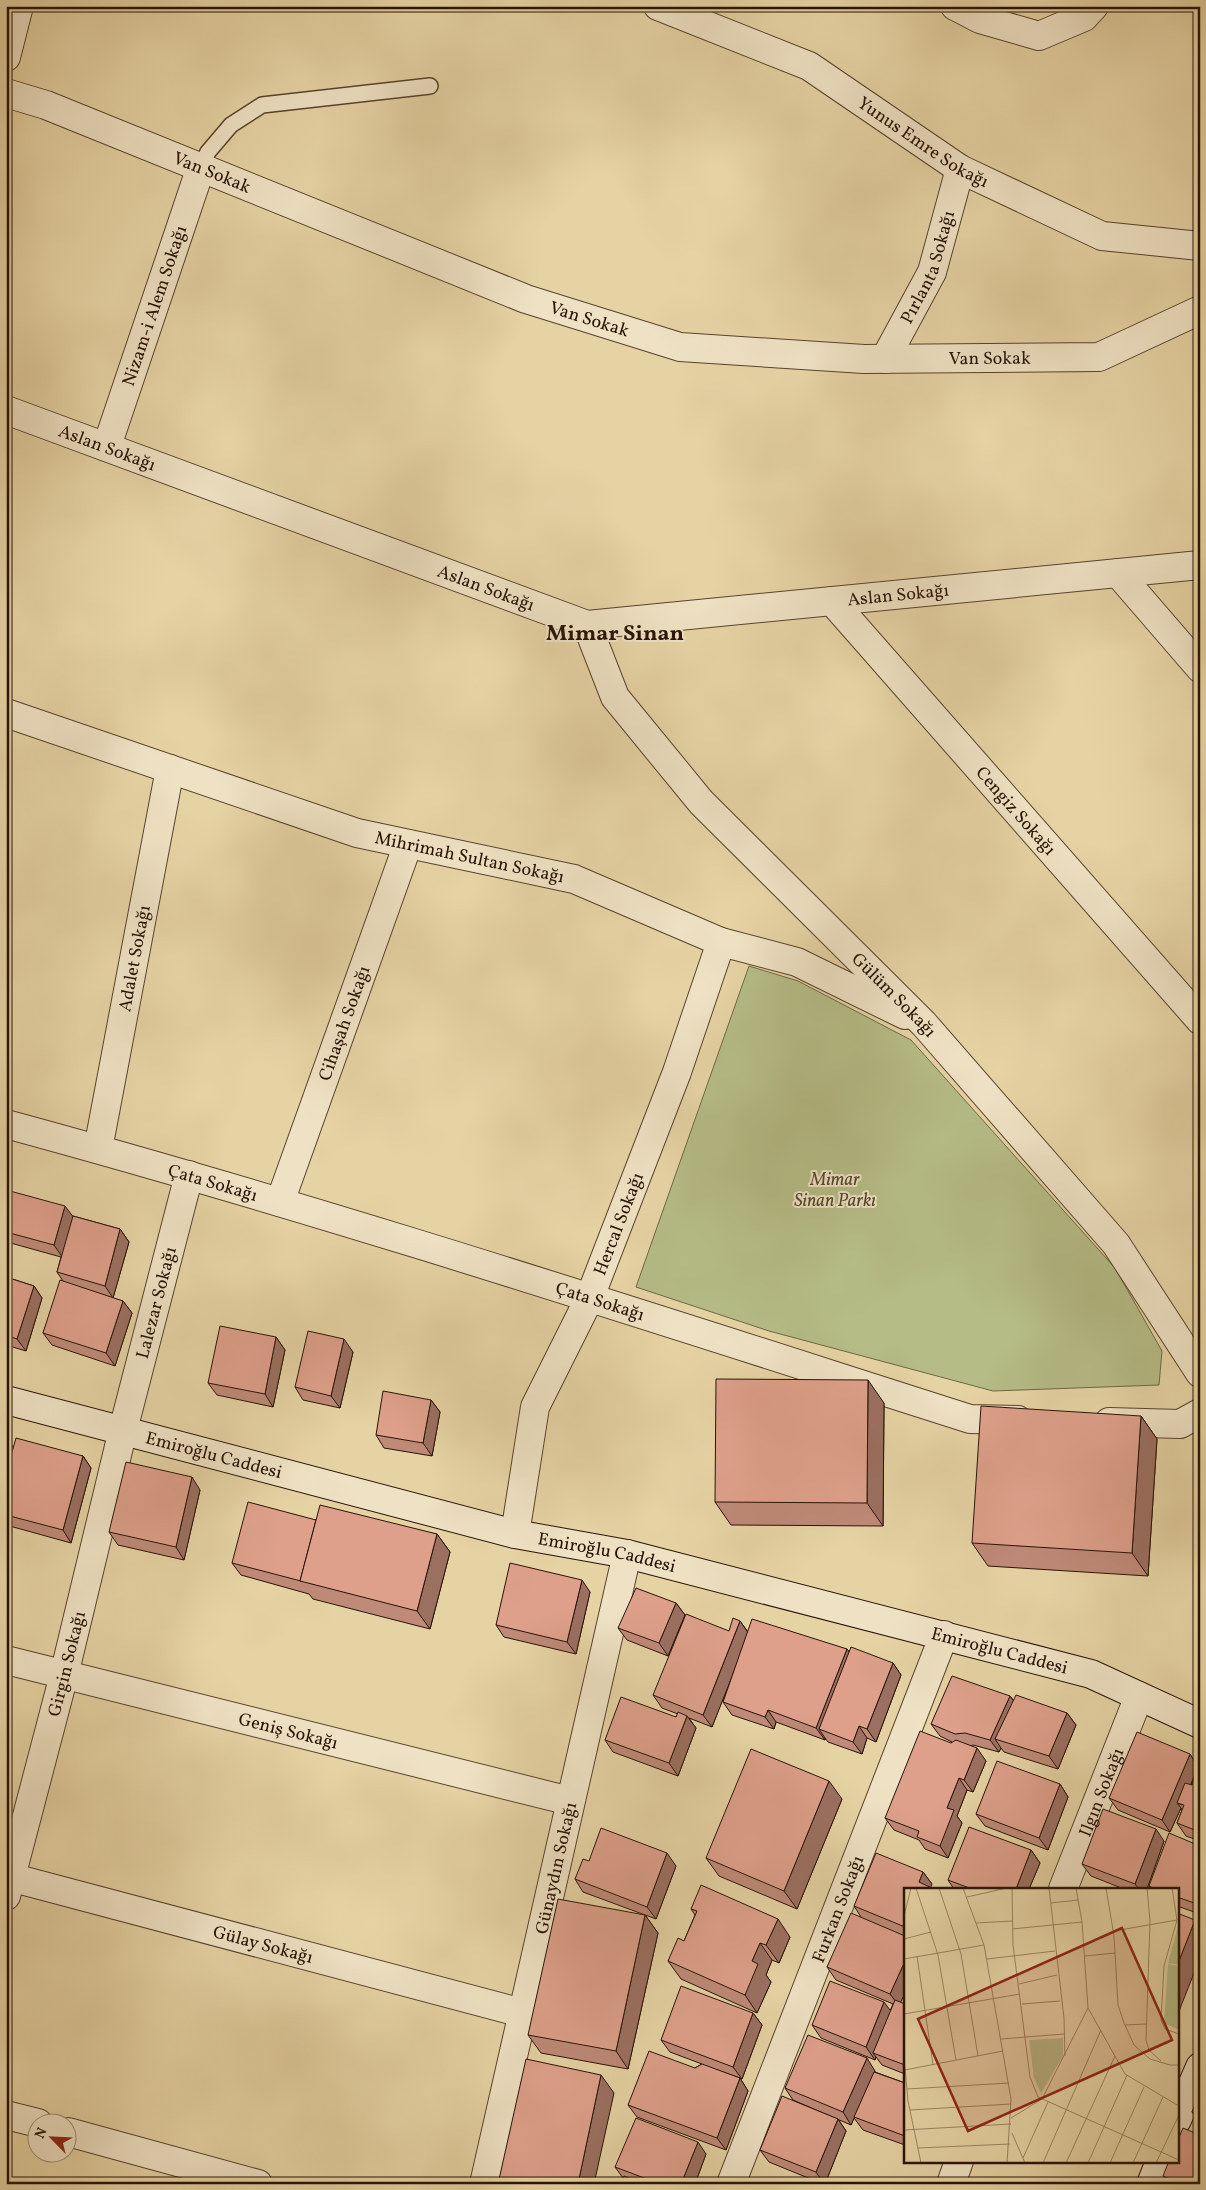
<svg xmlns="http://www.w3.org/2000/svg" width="1206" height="2190" font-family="Vollkorn,serif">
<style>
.park{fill:#b5bc86;stroke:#6e6846}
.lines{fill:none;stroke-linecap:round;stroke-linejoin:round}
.lane-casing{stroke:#58432e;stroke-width:18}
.street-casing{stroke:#58432e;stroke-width:30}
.secondary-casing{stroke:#281307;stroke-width:30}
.lane{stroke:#efe2c4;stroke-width:15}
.street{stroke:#efe2c4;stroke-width:28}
.secondary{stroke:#efe2c4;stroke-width:28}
.wall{fill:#bf8a78;stroke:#281307}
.shaded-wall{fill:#9b7061;stroke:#281307}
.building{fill:#dea08b;stroke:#281307}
.labels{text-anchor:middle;stroke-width:4;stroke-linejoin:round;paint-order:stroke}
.street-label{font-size:18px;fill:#281307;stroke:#efe2c4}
.park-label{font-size:18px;font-style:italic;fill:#52462d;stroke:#efe2c4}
.district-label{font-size:22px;font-weight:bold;fill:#281307;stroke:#efe2c4}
.inset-road{fill:none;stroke:#9a8665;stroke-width:1}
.view{fill:#8f2418;fill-opacity:0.15;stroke:#8f2418;stroke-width:2.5}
.inset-edge{fill:none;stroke:#281307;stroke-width:2.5}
</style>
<rect width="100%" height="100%" fill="#e6d3a4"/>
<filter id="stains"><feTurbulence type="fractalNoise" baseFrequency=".004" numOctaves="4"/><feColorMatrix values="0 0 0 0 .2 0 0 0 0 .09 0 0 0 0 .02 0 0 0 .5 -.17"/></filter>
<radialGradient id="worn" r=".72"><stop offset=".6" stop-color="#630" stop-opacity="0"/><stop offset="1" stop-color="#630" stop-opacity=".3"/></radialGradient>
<path class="park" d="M749,966L798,981L911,1040L1115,1268L1162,1351L1159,1385L993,1391L769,1331L636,1287Z"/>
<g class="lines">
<g class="lane-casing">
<path id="lane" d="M201,167L208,152L231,125L262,105L430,86"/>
</g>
<g class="street-casing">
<g id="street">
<path id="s1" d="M658,6L809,66L960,169L1102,236L1200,246"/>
<path d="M955,6L980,19L1039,36L1084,17L1094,6"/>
<path d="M6,57L19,6"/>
<path id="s2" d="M6,93L46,105L526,299L680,347L864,359L1099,357L1200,310"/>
<path id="s3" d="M885,359L932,272L960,169"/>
<path id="s4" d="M6,410L587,625L1200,565"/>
<path id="s5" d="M107,446L201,167"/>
<path d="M1118,573L1200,668"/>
<path id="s6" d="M832,601L1200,1020"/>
<path id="s7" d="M587,625L615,697L701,802L924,1024L1116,1244L1200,1373"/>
<path id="s8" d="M6,713L357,833L574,879L721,942L797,962L905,1015"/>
<path id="s9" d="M6,1124C330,1212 650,1317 970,1419L1018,1420"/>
<path id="s10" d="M98,1149L170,769"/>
<path id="s11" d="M280,1202L408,844"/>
<path d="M1109,1422L1180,1424L1200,1413"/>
<path id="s12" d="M515,1534L535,1407L590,1297L677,1072L721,942"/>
<path id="s13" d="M6,1660L570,1801"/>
<path id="s14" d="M6,1876L522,2013"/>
<path id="s15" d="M1063,1889L1139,1696"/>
<path id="s16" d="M6,1896L64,1675L123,1430L189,1175"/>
<path d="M6,2115L38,2123"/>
<path d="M68,2132L258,2184"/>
<path id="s17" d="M484,2184L627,1554"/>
<path id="s18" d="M731,2184L944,1635"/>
<path d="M951,2184L959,2161"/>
</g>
</g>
<g class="secondary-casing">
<g id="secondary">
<path id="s19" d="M6,1400L515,1534L627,1554L1091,1674L1200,1724"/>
<path d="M1177,2120L1200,2067"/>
<path d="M1151,2184L1160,2161"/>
</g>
</g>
<use href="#lane" class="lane"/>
<use href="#street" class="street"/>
<use href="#secondary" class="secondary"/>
</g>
<g class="wall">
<path d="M6,1203L73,1216L120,1229L129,1242L113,1298L123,1301L132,1313L115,1366L52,1345L43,1333L63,1281L57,1272L61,1257L7,1242L6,1241Z"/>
<path d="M6,1277L34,1286L42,1298L26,1351L6,1345Z"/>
<path d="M276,1337L285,1350L273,1407L217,1395L208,1383Z"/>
<path d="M353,1352L340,1408L303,1400L295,1387Z"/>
<path d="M431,1400L440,1412L432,1456L384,1448L376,1435Z"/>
<path d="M884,1403L883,1526L731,1525L715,1502Z"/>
<path d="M1141,1416L1157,1439L1148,1576L988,1566L972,1543Z"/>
<path d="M6,1440L13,1447L83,1456L91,1468L71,1543L6,1525Z"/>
<path d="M200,1490L184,1560L118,1545L109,1532Z"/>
<path d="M316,1520L437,1534L450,1552L430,1629L313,1599L309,1594L241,1575L232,1563Z"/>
<path d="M590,1592L576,1654L504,1637L496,1625Z"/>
<path d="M676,1603L685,1615L668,1656L627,1640L618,1628Z"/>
<path d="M740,1621L748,1632L847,1649L849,1652L893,1663L901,1675L876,1742L867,1738L862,1754L828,1742L825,1738V1740L776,1722L774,1729L732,1715L723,1702L734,1670L712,1727L689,1718L696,1728L678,1776L613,1752L605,1740L676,1717L678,1714L662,1708L653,1695Z"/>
<path d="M1010,1696L1013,1700L1067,1713L1076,1725L1058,1769L1004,1752L1001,1748L999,1752L973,1745L970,1746L986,1761L973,1792L967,1790L957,1816L962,1823L948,1858L925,1849L919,1840L894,1830L885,1818L952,1742L940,1736L931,1724Z"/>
<path d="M1190,1754L1198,1767L1191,1785H1192L1200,1765V1841L1186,1836L1177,1823L1182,1810L1181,1808L1170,1832L1118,1810L1109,1798Z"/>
<path d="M1060,1784L1068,1797L1048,1850L985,1826L976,1814Z"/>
<path d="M842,1799L797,1909L719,1876L706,1858Z"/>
<path d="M1164,1841L1147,1889H1124L1091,1876L1082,1864Z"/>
<path d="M1200,1846V1914L1177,1906V1889H1150L1149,1886Z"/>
<path d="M1031,1850L1040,1863L1029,1889H954L948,1880Z"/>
<path d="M589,1861L676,1866L656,1919L583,1892L575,1879Z"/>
<path d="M923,1872L932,1884L905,1889V1936L900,2003L905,2004V2074L882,2065L876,2057L875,2060L821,2038L812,2025L890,2011L893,2004L836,1980L827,1967L861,1917L854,1906Z"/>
<path d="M691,1909L790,1937L779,1963L772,1960L766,1975L771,1982L757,2013L681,1979L668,1961L684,1941L695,1915Z"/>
<path d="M645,1915L658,1933L628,2069L541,2053L528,2035Z"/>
<path d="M753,2013L762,2025L742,2079L714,2069L740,2078L748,2091L726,2150L637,2117L628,2105L702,2064L670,2052L661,2040Z"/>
<path d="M875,2071V2072L905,2083V2145L863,2130L854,2118L851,2125L793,2100L785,2088Z"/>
<path d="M1200,2093V2124L1192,2112Z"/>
<path d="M838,2119L846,2131L825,2184H823L769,2162L760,2150Z"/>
<path d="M706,2154L695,2184H621L623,2178L615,2167Z"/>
<path d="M1163,2176L1200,2184H1169Z"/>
</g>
<g class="shaded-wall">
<path d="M65,1206L74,1218L63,1258L54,1245Z"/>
<path d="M120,1229L129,1242L113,1298L105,1286Z"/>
<path d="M34,1286L42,1298L26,1351L17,1339Z"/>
<path d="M123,1301L132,1313L115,1366L106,1353Z"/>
<path d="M276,1337L285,1350L273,1407L265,1394Z"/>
<path d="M344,1339L353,1352L340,1408L331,1396Z"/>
<path d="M868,1380L884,1403L883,1526L867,1503Z"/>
<path d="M431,1400L440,1412L432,1456L423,1443Z"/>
<path d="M1141,1416L1157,1439L1148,1576L1132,1553Z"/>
<path d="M9,1441L17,1453L6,1494V1450Z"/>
<path d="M83,1456L91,1468L71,1543L63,1530Z"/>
<path d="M192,1477L200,1490L184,1560L176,1547Z"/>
<path d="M437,1534L450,1552L430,1629L417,1611Z"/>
<path d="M582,1580L590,1592L576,1654L567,1642Z"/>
<path d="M676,1603L685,1615L668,1656L659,1643Z"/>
<path d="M740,1621L749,1634L712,1727L703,1715Z"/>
<path d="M847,1649L856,1662L819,1729L825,1738V1740L816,1728Z"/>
<path d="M893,1663L901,1675L876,1742L867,1729Z"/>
<path d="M1010,1696L1019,1708L995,1739L1001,1748L999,1752L990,1740Z"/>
<path d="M768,1710L776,1722L774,1729L765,1717Z"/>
<path d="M1067,1713L1076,1725L1058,1769L1049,1756Z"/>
<path d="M687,1716L696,1728L678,1776L669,1763Z"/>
<path d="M859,1726L867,1738L862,1754L853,1742Z"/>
<path d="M977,1748L986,1761L973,1792L964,1780Z"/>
<path d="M1190,1754L1198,1767L1182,1805L1177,1803L1181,1808L1170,1832L1162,1820Z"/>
<path d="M959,1778L967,1790L957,1816L962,1823L948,1858L940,1846L947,1808Z"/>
<path d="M829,1781L842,1799L797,1909L784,1891Z"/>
<path d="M1060,1784L1068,1797L1048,1850L1039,1838Z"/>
<path d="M1156,1829L1164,1841L1147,1889H1139L1135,1884Z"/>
<path d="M1031,1850L1040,1863L1029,1889H1016Z"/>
<path d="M667,1853L676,1866L656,1919L647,1907Z"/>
<path d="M923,1872L932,1884L930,1889L919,1882Z"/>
<path d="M645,1915L658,1933L628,2069L616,2051Z"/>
<path d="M778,1919L790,1937L779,1963L766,1945Z"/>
<path d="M1195,1920L1200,1926V1958L1177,2016V1966Z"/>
<path d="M760,1943L772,1960L766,1975L771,1982L757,2013L745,1995L752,1961Z"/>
<path d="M905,1961V1993L899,2006L890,1994Z"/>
<path d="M884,2002L893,2014L873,2053L876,2057L875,2060L866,2047Z"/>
<path d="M753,2013L762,2025L742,2079L733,2067Z"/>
<path d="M867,2058L875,2071L851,2125L843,2112Z"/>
<path d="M601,2075L614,2093L594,2184H578Z"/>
<path d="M740,2078L748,2091L726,2150L717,2138Z"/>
<path d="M838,2119L846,2131L825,2184H824L816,2172Z"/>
<path d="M698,2142L706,2154L695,2184H681Z"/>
</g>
<g class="building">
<path d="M10,1191L65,1206L54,1245L6,1232V1203Z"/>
<path d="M73,1216L120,1229L105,1286L57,1272Z"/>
<path d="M6,1277L34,1286L17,1339L6,1335Z"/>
<path d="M60,1280L123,1301L106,1353L43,1333Z"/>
<path d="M220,1326L276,1337L265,1394L208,1383Z"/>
<path d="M308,1331L344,1339L331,1396L295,1387Z"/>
<path d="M716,1379L868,1380L867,1503L715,1502Z"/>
<path d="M383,1391L431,1400L423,1443L376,1435Z"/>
<path d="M981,1406L1141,1416L1132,1553L972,1543Z"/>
<path d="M16,1438L83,1456L63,1530L6,1515V1473Z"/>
<path d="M6,1440L9,1441L6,1450Z"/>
<path d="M126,1462L192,1477L176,1547L109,1532Z"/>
<path d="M248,1502L316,1520L300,1581H301L232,1563Z"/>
<path d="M320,1505L437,1534L417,1611L300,1581Z"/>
<path d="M510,1563L582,1580L567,1642L496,1625Z"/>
<path d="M636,1588L676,1603L659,1643L618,1628Z"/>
<path d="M686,1614L729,1631L733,1618L740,1621L703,1715L653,1695Z"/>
<path d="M752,1619L847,1649L816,1728L768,1710L765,1717L723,1702Z"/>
<path d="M851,1647L893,1663L867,1729L859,1726L853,1742L819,1729Z"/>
<path d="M952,1676L1010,1696L990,1740L965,1733L955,1734L931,1724Z"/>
<path d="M1016,1695L1067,1713L1049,1756L995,1739Z"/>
<path d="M621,1697L676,1717L678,1712L687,1716L669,1763L605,1740Z"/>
<path d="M920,1731L951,1743L956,1740L977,1748L964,1780L959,1778L947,1808L954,1810L940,1846L917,1837L919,1831L885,1818Z"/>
<path d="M1137,1732L1190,1754L1162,1820L1109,1798Z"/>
<path d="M751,1749L829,1781L784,1891L706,1858Z"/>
<path d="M997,1761L1060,1784L1039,1838L976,1814Z"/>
<path d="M1199,1765H1200V1832L1177,1823L1184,1805L1177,1803L1185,1783L1192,1785Z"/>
<path d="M1103,1809L1156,1829L1135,1884L1082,1864Z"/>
<path d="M969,1827L1031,1850L1016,1889H972L948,1880Z"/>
<path d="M601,1828L667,1853L647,1907L575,1879L583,1859L589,1861Z"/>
<path d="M1169,1833L1200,1846V1905L1177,1897V1889H1155L1149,1886Z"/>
<path d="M876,1853L923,1872L919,1882L934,1889H905V1927L854,1906Z"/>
<path d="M701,1885L778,1919L766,1945L760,1943L752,1961L758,1964L745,1995L668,1961L678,1938L684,1941L697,1911L691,1909Z"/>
<path d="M558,1899L645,1915L616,2051L528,2035Z"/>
<path d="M851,1913L905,1936V1961L890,1994L827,1967Z"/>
<path d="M1177,1913L1195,1920L1177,1966Z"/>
<path d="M830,1981L884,2002L866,2047L812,2025Z"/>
<path d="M681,1986L753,2013L733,2067L661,2040Z"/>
<path d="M895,2000L905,2004V2065L873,2053Z"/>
<path d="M808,2035L867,2058L843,2112L785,2088Z"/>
<path d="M649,2051L695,2068L702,2064L740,2078L717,2138L628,2105Z"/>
<path d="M526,2059L601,2075L578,2184H498Z"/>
<path d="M874,2072L905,2083V2136L854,2117Z"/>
<path d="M1200,2093V2116L1192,2112Z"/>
<path d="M782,2096L838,2119L816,2172L760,2150Z"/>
<path d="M636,2118L698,2142L681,2184H660L615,2167Z"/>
<path d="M1183,2128L1200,2135V2184H1182L1163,2176L1169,2161H1177V2142Z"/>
<path d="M624,2176L643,2184H621Z"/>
<path d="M963,2180L973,2184H961Z"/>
</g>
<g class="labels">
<g class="street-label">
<text dy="6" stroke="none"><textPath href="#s1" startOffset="300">Yunus Emre Sokağı</textPath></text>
<text dy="6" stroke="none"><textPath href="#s2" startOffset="221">Van Sokak</textPath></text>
<text dy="6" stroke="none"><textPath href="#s3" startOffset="102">Pırlanta Sokağı</textPath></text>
<text dy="6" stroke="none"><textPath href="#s5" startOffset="148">Nizam-i Alem Sokağı</textPath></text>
<text dy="6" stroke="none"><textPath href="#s2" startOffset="626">Van Sokak</textPath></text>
<text dy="6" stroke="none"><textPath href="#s2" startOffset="1031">Van Sokak</textPath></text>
<text dy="6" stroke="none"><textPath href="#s4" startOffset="108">Aslan Sokağı</textPath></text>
<text dy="6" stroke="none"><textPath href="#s4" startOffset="512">Aslan Sokağı</textPath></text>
<text dy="6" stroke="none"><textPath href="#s4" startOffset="932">Aslan Sokağı</textPath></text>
<text dy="6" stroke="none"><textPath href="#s6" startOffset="279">Cengiz Sokağı</textPath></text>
<text dy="6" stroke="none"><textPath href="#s8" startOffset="486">Mihrimah Sultan Sokağı</textPath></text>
<text dy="6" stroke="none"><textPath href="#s10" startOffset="194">Adalet Sokağı</textPath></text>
<text dy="6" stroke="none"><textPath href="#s7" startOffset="486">Gülüm Sokağı</textPath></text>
<text dy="6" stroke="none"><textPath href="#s11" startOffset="190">Cihaşah Sokağı</textPath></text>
<text dy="6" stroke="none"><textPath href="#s9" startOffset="215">Çata Sokağı</textPath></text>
<text dy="6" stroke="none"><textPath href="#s12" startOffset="330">Hercal Sokağı</textPath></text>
<text dy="6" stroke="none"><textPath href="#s9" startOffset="620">Çata Sokağı</textPath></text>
<text dy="6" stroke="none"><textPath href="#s16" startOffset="612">Lalezar Sokağı</textPath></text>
<text dy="6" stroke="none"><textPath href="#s19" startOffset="215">Emiroğlu Caddesi</textPath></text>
<text dy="6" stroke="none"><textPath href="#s19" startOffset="620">Emiroğlu Caddesi</textPath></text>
<text dy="6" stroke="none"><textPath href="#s19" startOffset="1025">Emiroğlu Caddesi</textPath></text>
<text dy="6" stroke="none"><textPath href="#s16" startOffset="240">Girgin Sokağı</textPath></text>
<text dy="6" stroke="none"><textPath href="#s13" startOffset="291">Geniş Sokağı</textPath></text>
<text dy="6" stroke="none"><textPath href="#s15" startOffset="104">Ilgın Sokağı</textPath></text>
<text dy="6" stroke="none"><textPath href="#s17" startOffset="324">Günaydın Sokağı</textPath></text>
<text dy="6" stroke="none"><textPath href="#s18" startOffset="295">Furkan Sokağı</textPath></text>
<text dy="6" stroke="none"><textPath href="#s14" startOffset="266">Gülay Sokağı</textPath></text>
</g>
<g class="park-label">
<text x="835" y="1185">Mimar<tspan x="835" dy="21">Sinan Parkı</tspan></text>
</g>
<g class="district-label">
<text x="615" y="640">Mimar Sinan</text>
</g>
</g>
<g transform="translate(904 1888)">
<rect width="275" height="275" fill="#e6d3a4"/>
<path d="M275,34V77L264,75Z" fill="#b5bc86"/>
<path d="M264,76L275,78V142L260,135ZM159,150V168L137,205L130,190L125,152Z" fill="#b5bc86"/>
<path class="inset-road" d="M12,0L34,67L52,172M35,0L57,66L74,168M59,0L80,57L107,211L103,275M108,0L109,57L126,189L134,209L275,272M145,0L160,130L161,168M172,0L178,34L184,120L221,186L275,218M202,0L210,48L214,117L220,135L230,157L246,171L266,177H275M243,0L246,33L242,152L245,162L257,173M268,0L273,32L260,78L257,132L261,141L275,146M63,9L103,0M147,15L174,12M0,28L7,0M72,35L108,33M108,41L178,34M210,43L273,32M0,51L27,44M13,68L29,177M181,68L211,65M0,71L80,57M83,71L151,63M115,96L153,87M118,116L156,113M0,126L116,106M221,137L242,136M97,151L160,146M0,169L4,213L17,275M1,182L99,163M3,201L105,195M138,211L184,120M6,222L107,216M107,230L138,211M0,242L107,236M108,245L121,275M14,260L106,256M119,270L144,214M139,275L197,142M162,275L211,168M184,275L223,187M206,275L240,199M229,275L259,209M252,275L275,227"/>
<path class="view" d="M218,40L268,152L64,243L14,131Z"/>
<rect width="275" height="275" class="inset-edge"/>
</g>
<rect width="1206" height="2190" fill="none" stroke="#e6d3a4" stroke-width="25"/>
<rect x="8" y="8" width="1191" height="2175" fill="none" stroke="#281307" stroke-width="2.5"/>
<rect x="12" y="12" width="1181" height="2165" fill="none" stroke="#281307"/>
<g transform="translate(52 2138) rotate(294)"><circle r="24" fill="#efe2c4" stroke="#9f8f78"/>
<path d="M0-4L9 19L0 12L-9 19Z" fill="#8f2418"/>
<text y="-8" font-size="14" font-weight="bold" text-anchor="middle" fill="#281307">N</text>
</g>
<rect width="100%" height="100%" filter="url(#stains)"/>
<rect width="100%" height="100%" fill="url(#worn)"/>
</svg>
